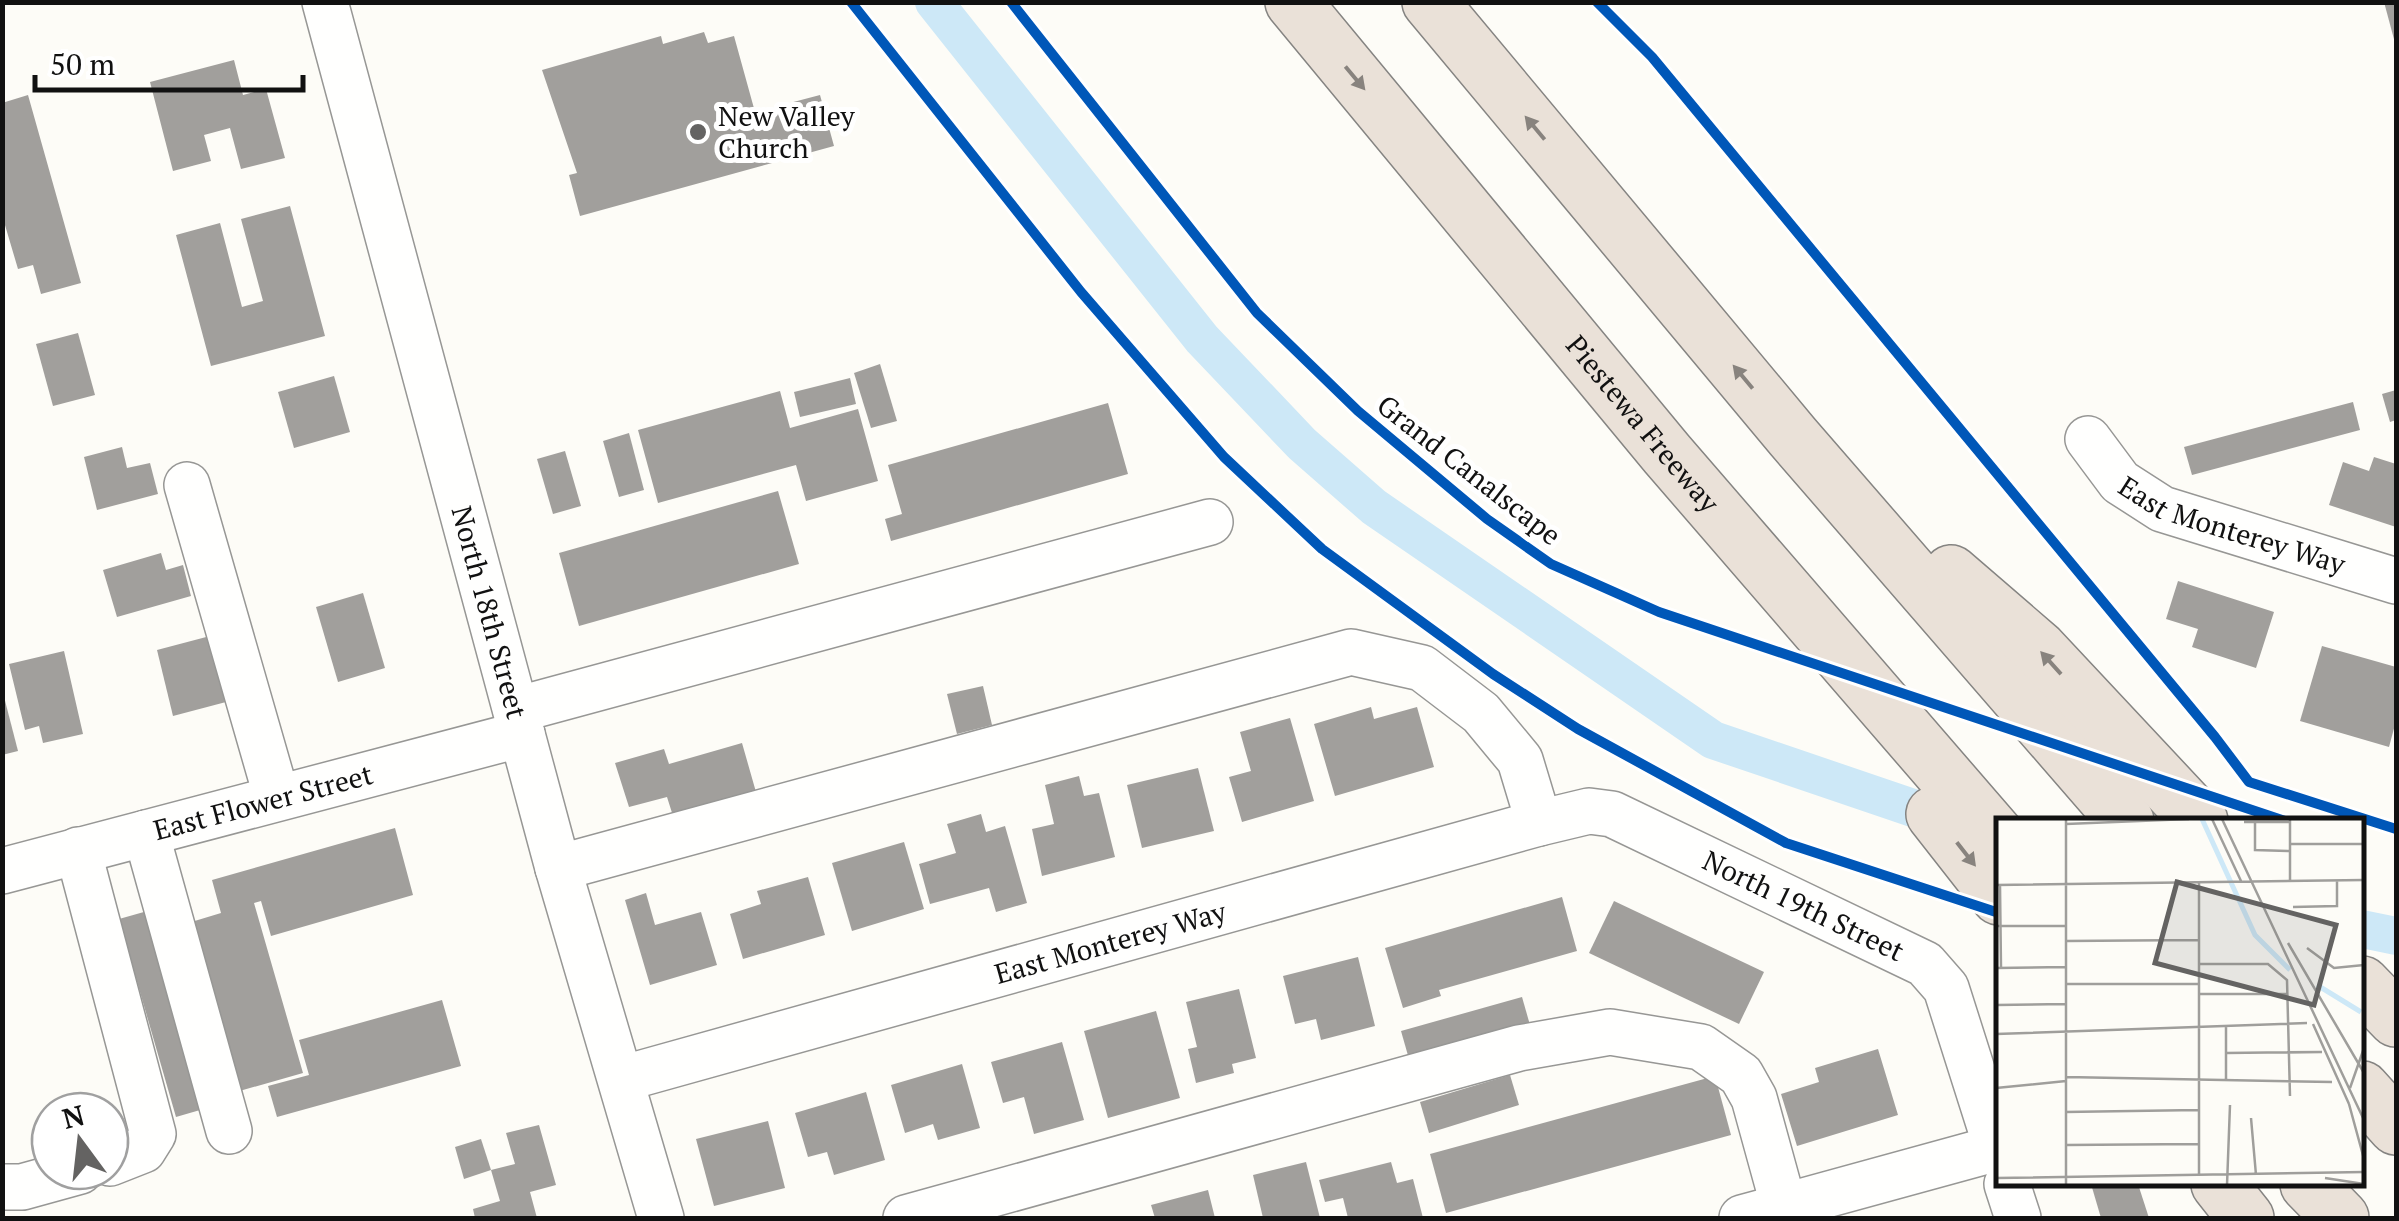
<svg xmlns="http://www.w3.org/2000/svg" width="2399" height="1221" font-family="'PT Serif',serif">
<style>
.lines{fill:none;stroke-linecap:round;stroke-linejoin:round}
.canal{stroke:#cde8f7;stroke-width:38}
.building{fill:#a19f9c}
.minor-casing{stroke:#979795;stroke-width:48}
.highway-casing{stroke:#858482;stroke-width:58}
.minor{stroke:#fffffe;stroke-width:45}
.highway{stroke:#eae1d8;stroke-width:55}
.cycleway-casing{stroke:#fff;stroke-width:16}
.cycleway{stroke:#0057b8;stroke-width:10}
.oneway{fill:#88837e}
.poi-dot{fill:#646362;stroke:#fff;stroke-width:4}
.labels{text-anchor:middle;stroke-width:10;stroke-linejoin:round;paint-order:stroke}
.poi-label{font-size:28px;fill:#111;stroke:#fff;text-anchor:start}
.street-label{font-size:28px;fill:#111;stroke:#fff}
.inset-river{fill:none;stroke:#cde8f7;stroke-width:5}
.inset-road{fill:none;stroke:#9f9e9b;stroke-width:2.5}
.view{fill:#646362;fill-opacity:0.15;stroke:#646362;stroke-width:5}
.inset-edge{fill:none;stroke:#111;stroke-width:5}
</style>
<rect width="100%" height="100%" fill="#fdfcf7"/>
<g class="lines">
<g class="canal">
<path d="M934,2L1202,339L1302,444L1374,507L1713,740L1954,822"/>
<path d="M2362,929L2396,936"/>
</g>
</g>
<g class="building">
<path d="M2384,2H2396V43H2395Z"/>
<path d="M704,32L708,43L734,36L755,112L820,95L834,146L580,216L569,175L577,173L542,70L661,36L663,44Z"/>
<path d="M234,60L243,95L266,89L285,158L241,169L230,128L204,135L211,161L173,171L150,82Z"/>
<path d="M28,95L81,283L41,294L33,265L18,269L2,215V103Z"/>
<path d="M290,206L325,336L211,366L176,235L220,223L242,307L263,301L241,219Z"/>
<path d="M78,333L95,395L53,406L36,344Z"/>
<path d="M880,364L897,421L871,428L854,373Z"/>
<path d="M334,376L350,432L294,448L278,392Z"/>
<path d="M850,378L856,404L800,417L794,392Z"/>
<path d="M2396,390V420L2390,422L2382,394Z"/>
<path d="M780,391L790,428L858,409L878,481L806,501L796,465L658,503L638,430Z"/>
<path d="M2353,402L2360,430L2192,475L2184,447Z"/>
<path d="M1108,403L1128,474L891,541L885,519L902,514L888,465Z"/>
<path d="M629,433L644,490L619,497L603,441Z"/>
<path d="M122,447L127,468L150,463L158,494L97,510L84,457Z"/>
<path d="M565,451L581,506L553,514L537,459Z"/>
<path d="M2374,457L2396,464V527L2329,505L2343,462L2369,471Z"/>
<path d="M778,491L799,564L579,626L559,553Z"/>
<path d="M161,553L166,570L183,565L191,596L117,617L103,570Z"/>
<path d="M2178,581L2274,612L2256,668L2192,647L2198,629L2166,619Z"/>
<path d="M363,593L385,668L338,682L316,607Z"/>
<path d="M210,636L226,702L173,716L157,650Z"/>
<path d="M2322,646L2396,667V721L2389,747L2300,721Z"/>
<path d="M64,651L83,734L43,743L39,726L25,730L9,664Z"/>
<path d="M983,686L992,725L957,734L947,694Z"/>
<path d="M2,689L18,751L2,755Z"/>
<path d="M1371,707L1374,719L1417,707L1434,767L1335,796L1314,724Z"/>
<path d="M1290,718L1314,801L1242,822L1229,777L1251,771L1240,732Z"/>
<path d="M742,743L756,792L673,816L667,797L629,807L615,763L664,749L669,764Z"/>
<path d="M1198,768L1214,831L1142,848L1127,785Z"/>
<path d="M1079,776L1084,796L1099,793L1115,857L1042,876L1032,829L1054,824L1045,785Z"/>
<path d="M981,814L986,832L1005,826L1027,903L996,912L989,888L930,904L919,864L956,853L947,824Z"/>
<path d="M395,828L413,895L271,936L261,901L254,903L303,1073L236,1092L188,923L221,913L212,880Z"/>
<path d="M904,842L924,909L852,931L832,863Z"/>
<path d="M808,877L825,935L743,959L730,914L761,904L757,891Z"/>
<path d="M646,893L655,925L701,912L717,965L650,985L625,900Z"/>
<path d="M1562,897L1577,951L1439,990L1441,996L1403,1008L1385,948Z"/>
<path d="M1614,901L1764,972L1739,1024L1589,953Z"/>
<path d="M151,910L207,1108L176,1117L119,919Z"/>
<path d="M1358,957L1375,1026L1321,1040L1316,1019L1295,1024L1283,976Z"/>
<path d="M1239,989L1256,1058L1232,1064L1234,1073L1196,1083L1188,1049L1197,1047L1186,1002Z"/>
<path d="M1522,997L1530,1025L1409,1059L1401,1031Z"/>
<path d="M442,1000L461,1066L277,1117L268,1086L309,1075L299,1040Z"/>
<path d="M1156,1011L1180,1098L1108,1118L1084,1031Z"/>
<path d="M1062,1042L1084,1120L1034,1134L1024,1097L1003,1103L991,1062Z"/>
<path d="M1878,1049L1898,1115L1797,1146L1781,1094L1819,1082L1815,1068Z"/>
<path d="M962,1064L980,1128L938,1140L933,1124L905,1133L891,1085Z"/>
<path d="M1510,1075L1519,1105L1429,1133L1420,1102Z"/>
<path d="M1715,1076L1731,1135L1446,1213L1430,1154Z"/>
<path d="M866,1092L885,1160L834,1175L827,1152L808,1157L795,1113Z"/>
<path d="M768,1121L785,1188L714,1206L696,1139Z"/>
<path d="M539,1125L556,1185L530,1192L537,1218H475L473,1209L500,1201L491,1170L515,1164L506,1133Z"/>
<path d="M481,1139L491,1170L464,1179L455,1147Z"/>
<path d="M1306,1162L1320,1218H1263L1253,1175Z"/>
<path d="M1391,1162L1397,1183L1413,1179L1423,1218H1348L1343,1198L1325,1202L1319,1180Z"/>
<path d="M2091,1184H2138L2149,1218H2101Z"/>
<path d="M1208,1190L1215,1218H1155L1151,1205Z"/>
</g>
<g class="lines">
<g class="minor-casing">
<g id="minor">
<path id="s1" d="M325,2L558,868L661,1218"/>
<path id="s2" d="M2088,439L2120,482L2162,509L2396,581"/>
<path d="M187,485L277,798"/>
<path d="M516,710L1210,522"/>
<path d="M146,833L229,1131"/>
<path d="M78,850L153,1134L143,1150L110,1163"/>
<path d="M558,868L1351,652L1422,668L1481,713L1520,760L1539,823"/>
<path id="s3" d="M2,871L522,734"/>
<path id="s4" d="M621,1079L1539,823L1589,811L1612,814L1925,964L1946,988L1999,1155"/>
<path d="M2007,1184L2018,1218"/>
<path d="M2,1187H22L80,1171"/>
<path d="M906,1218L1519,1048L1610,1032L1701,1047L1741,1075L1754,1098L1784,1207"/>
<path d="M1742,1218L1997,1148"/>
</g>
</g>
<g class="highway-casing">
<g id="highway">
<path id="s5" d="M1293,2L1667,454L1999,838"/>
<path d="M1430,2L1793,437L2126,821"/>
<path d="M1951,573L2039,649L2200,821"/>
<path d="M1934,814L1999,897"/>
<path d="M2362,984L2396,1019"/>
<path d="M2362,1089L2396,1127"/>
<path d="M2219,1184L2246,1218"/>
<path d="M2308,1184L2341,1218"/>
</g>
</g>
<use href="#minor" class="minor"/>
<use href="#highway" class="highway"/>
<g class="cycleway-casing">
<g id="cycleway">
<path d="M851,2L1081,292L1224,457L1322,549L1493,674L1578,729L1786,843L1999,913"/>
<path d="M1011,2L1257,313L1358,411L1487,519L1551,564L1659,612L2285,821"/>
<path d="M1597,2L1652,57L2215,737L2249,782L2396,829"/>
</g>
</g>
<use href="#cycleway" class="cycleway"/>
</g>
<defs><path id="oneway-solid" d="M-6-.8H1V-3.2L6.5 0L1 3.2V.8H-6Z" transform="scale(2.5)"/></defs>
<g class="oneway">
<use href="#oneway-solid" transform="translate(1355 78) rotate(50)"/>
<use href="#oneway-solid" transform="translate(1535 128) rotate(-130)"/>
<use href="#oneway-solid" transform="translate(1743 377) rotate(-130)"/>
<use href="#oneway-solid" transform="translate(2051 663) rotate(-132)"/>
<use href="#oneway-solid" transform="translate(1966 854) rotate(52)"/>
</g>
<circle class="poi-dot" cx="698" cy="132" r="10"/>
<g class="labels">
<g class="poi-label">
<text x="718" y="126">New Valley<tspan x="718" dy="32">Church</tspan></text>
</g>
<g class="street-label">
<text dy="10" stroke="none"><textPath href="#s5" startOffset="548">Piestewa Freeway</textPath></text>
<text transform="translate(1469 470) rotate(38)" y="10">Grand Canalscape</text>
<text dy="10" stroke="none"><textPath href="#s2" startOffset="175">East Monterey Way</textPath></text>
<text dy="10" stroke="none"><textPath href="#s1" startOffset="632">North 18th Street</textPath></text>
<text dy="10" stroke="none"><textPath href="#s3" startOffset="270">East Flower Street</textPath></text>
<text dy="10" stroke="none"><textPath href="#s4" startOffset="1240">North 19th Street</textPath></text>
<text dy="10" stroke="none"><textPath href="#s4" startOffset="508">East Monterey Way</textPath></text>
</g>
</g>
<g transform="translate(1996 818)">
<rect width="368" height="368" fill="#fdfcf7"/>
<path class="inset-river" d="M206,1L259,117L294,152M321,167L365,194"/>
<path class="inset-road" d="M70,1V367M216,1L245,63M226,1L368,302M248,4H294M259,4V32L294,33M70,6L193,1M294,26H368M294,63V1M203,64V358M0,67L368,62M4,67L5,150M297,89L341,88V63M0,108H69M70,123L203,122M292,125L368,255M311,130L338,150L368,147M203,146H272L291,162L294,278M0,150L69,149M70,166H203M203,176H292M0,187L69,186M317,206L353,286M230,207V261M0,216L311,205M230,235L326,234M70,259L336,264M0,270L70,263M354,270L368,230M353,286L368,341M69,294L202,292M255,300L260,357M70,327L202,326M0,360L368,354M329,360L368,366M231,367L234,287"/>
<path class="view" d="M181,64L340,107L318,187L159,145Z"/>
<rect width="368" height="368" class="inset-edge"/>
</g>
<rect width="2399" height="1221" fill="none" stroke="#111111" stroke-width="10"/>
<g transform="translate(80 1141) rotate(345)"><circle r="48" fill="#ffffff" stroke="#a0a0a0" stroke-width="2.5"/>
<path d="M0-8L18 38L0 25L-18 38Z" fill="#646362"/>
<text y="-15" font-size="28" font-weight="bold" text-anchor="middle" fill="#111111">N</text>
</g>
<path d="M35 75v15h268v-15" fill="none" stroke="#111111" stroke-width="5"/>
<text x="50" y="75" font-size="30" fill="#111111" stroke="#ffffff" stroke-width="8" paint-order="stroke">50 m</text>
</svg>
